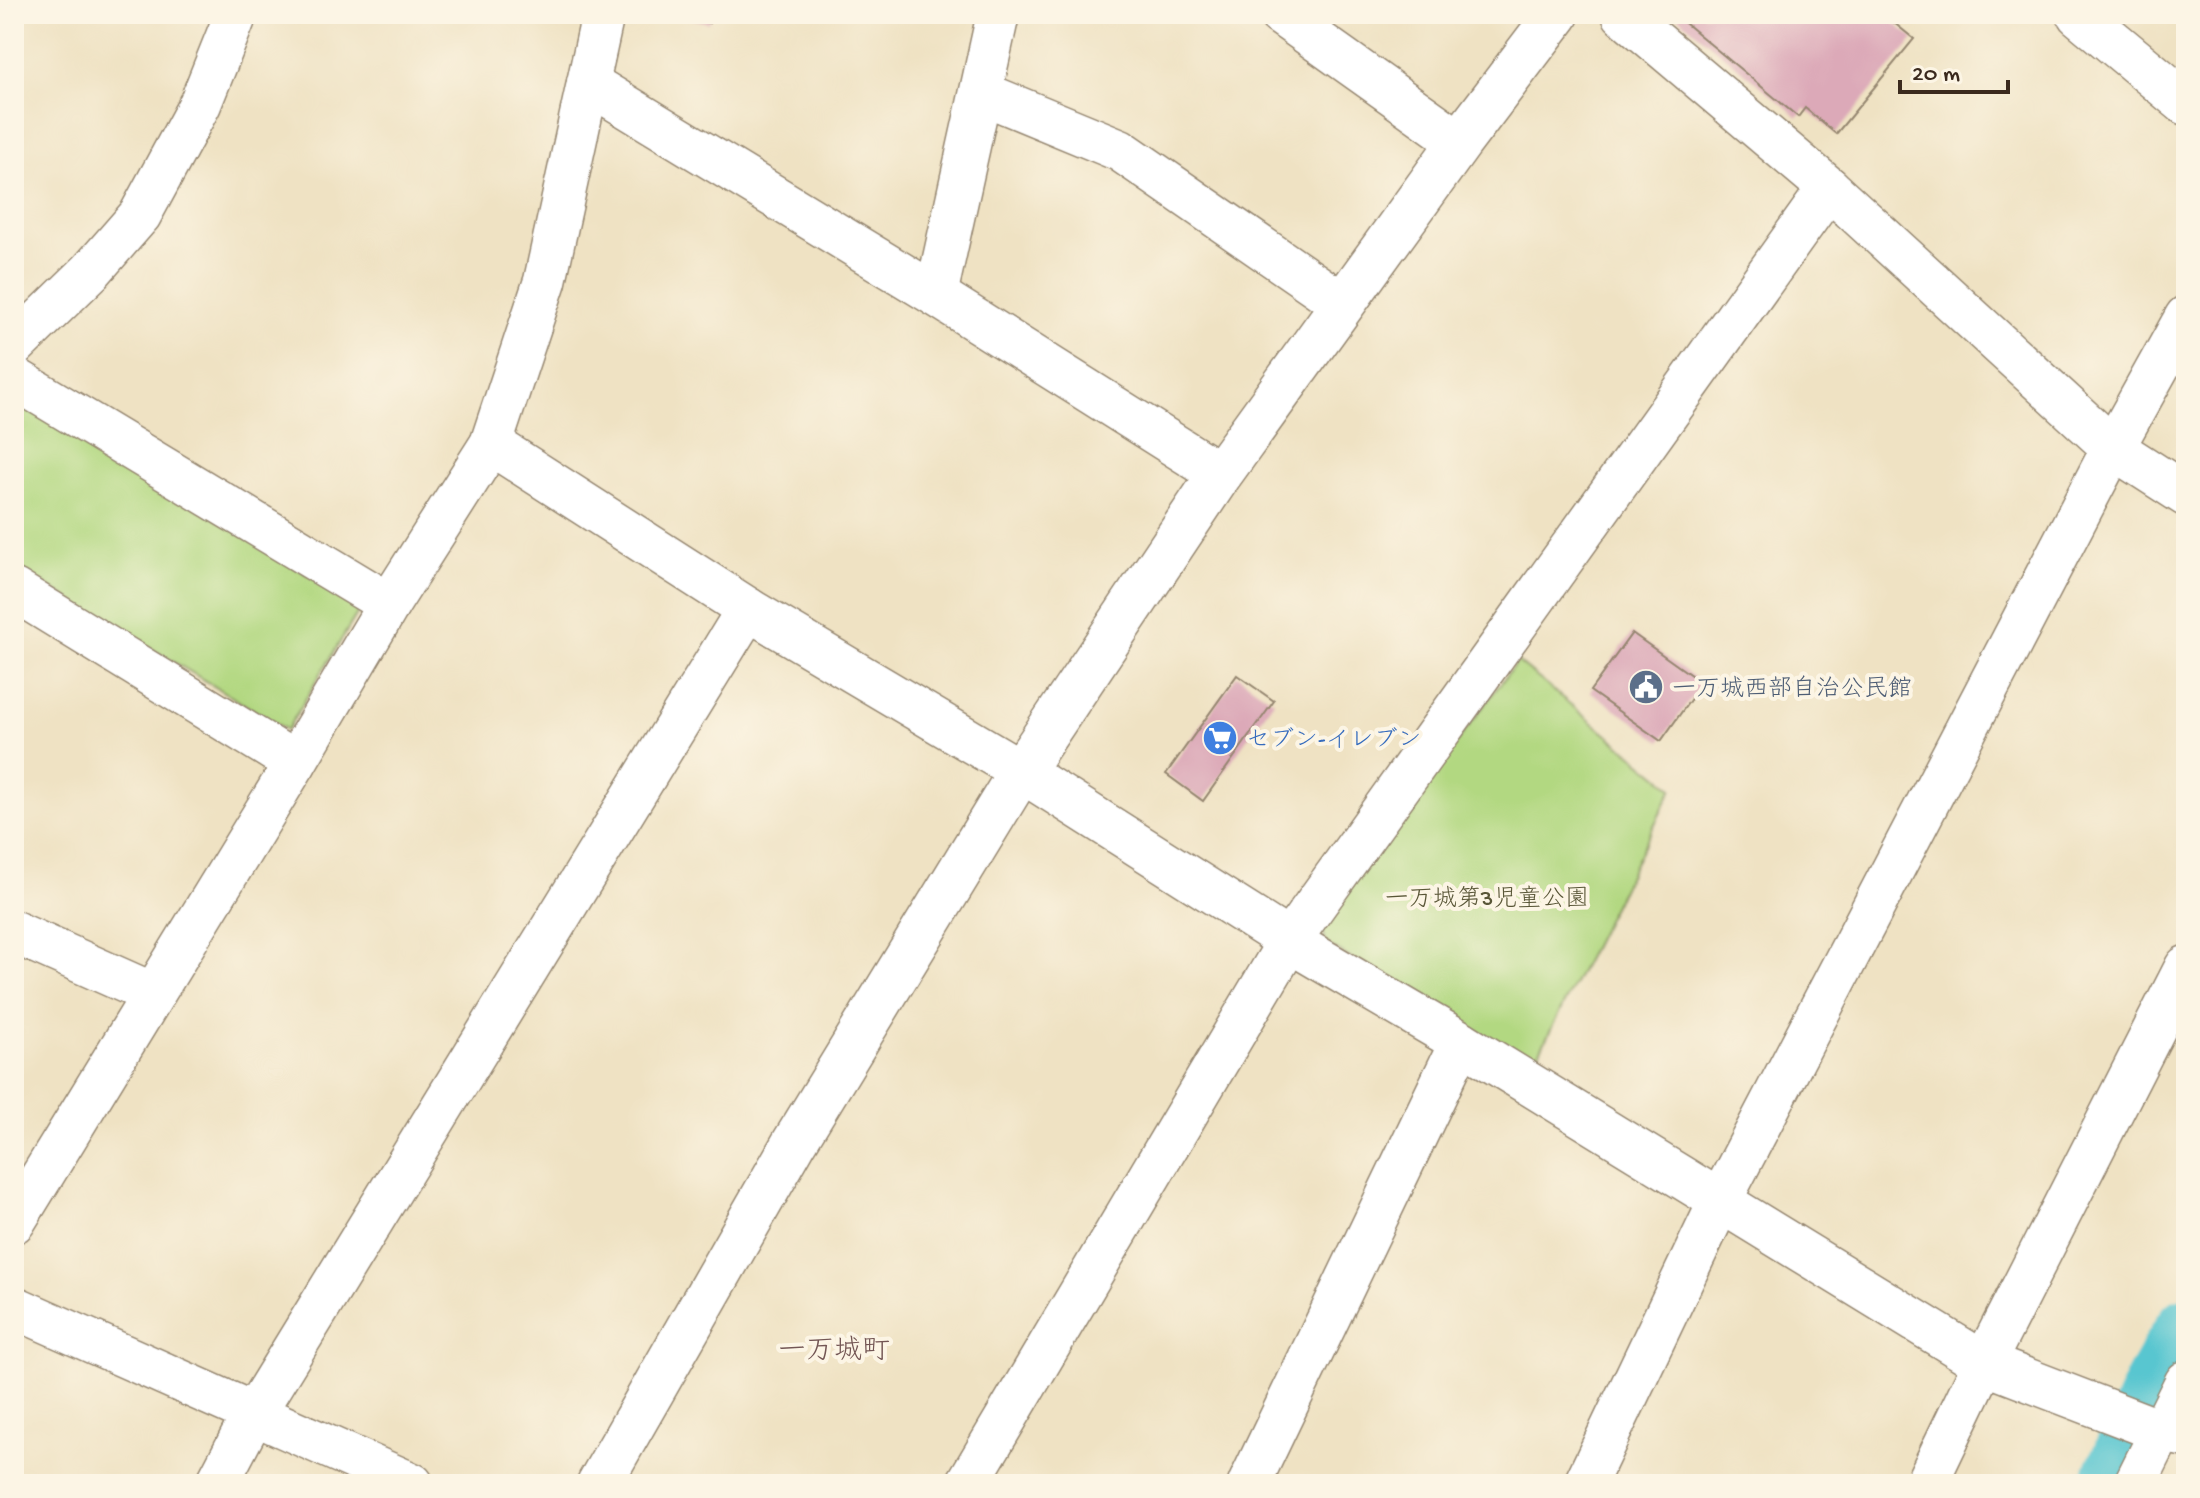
<svg xmlns="http://www.w3.org/2000/svg" width="2200" height="1498" font-family="'Gochi Hand','Klee One',sans-serif">
<style>
.green{fill:#b2d881;stroke:#768150;stroke-width:2}
.lines{fill:none;stroke-linecap:round;stroke-linejoin:round}
.river{stroke:#59c6d0;stroke-width:66}
.building{fill:#dca9b8}
.street-casing{stroke:#958670;stroke-width:45}
.secondary-casing{stroke:#958670;stroke-width:47}
.street{stroke:#fff;stroke-width:42}
.secondary{stroke:#fff;stroke-width:44}
.labels{text-anchor:middle;stroke-width:8;stroke-linejoin:round;paint-order:stroke}
.service-label{font-size:24px;fill:#4e5e75;stroke:#fcf5e5;text-anchor:start}
.shop-label{font-size:24px;fill:#366cbe;stroke:#fcf5e5;text-anchor:start}
.park-label{font-size:24px;fill:#595637;stroke:#fcf5e5}
.quarter-label{font-size:28px;fill:#735654;stroke:#fcf5e5}
</style>
<rect width="100%" height="100%" fill="#fcf5e5"/>
<filter id="ink" filterUnits="userSpaceOnUse"><feTurbulence type="fractalNoise" baseFrequency=".0125" numOctaves="2"/><feDisplacementMap in="SourceGraphic" scale="16" xChannelSelector="R" yChannelSelector="G"/><feConvolveMatrix kernelMatrix="1 2 1 2 8 2 1 2 1" color-interpolation-filters="sRGB"/></filter>
<filter id="wash" filterUnits="userSpaceOnUse"><feTurbulence type="fractalNoise" baseFrequency=".006" numOctaves="4" result="noise"/><feDisplacementMap in="SourceGraphic" scale="32" xChannelSelector="R" yChannelSelector="G"/><feGaussianBlur stdDeviation="1.8" result="paint"/><feColorMatrix in="noise" values="0 0 0 0 0 0 0 0 0 0 0 0 0 0 0 0 0 1.4 0 .05"/><feComposite in="paint" operator="in"/></filter>
<g filter="url(#wash)">
<rect width="100%" height="100%" fill="#efe2c3"/>
<g class="green">
<path d="M14,396L361,607L287,730L14,566Z"/>
<path d="M1517,661L1673,788L1537,1057H1519L1325,943L1322,925Z"/>
</g>
<g class="lines">
<path class="river" d="M2113,1484L2157,1384L2186,1331"/>
</g>
<g id="blocks">
<g class="building">
<path d="M674,14H711L709,23Z"/>
<path d="M1674,14H1883L1914,39L1836,134L1805,108L1798,117Z"/>
<path d="M1632,633L1702,683L1661,741L1590,691Z"/>
<path d="M1237,675L1274,701L1203,801L1166,774Z"/>
</g>
</g>
</g>
<g filter="url(#ink)">
<use href="#blocks" fill-opacity="0" stroke="#958670" stroke-width="2"/>
<g class="lines">
<g class="street-casing">
<g id="street">
<path d="M1280,14L1460,142"/>
<path d="M1623,14L1829,188L2113,448L2186,495"/>
<path d="M588,83L936,295L1220,474"/>
<path d="M982,93L1120,150L1343,304"/>
<path d="M936,295L998,14"/>
<path d="M14,346L91,271L140,215L200,104L236,14"/>
<path d="M14,378L389,604"/>
<path d="M491,444L748,609L1021,771L1289,941L1461,1042L1984,1363L2161,1431L2186,1436"/>
<path d="M14,590L295,763"/>
<path d="M14,932L153,994"/>
<path d="M14,1222L295,763L389,604L491,444L545,281L603,14"/>
<path d="M14,1307L412,1484"/>
<path d="M217,1484L253,1415L748,609"/>
<path d="M967,1484L1289,941L1829,188"/>
<path d="M1249,1484L1461,1042"/>
<path d="M1585,1484L1720,1201L2113,448L2186,317"/>
<path d="M1926,1484L1984,1363L2186,967"/>
<path d="M2135,1484L2186,1382"/>
</g>
</g>
<g class="secondary-casing">
<g id="secondary">
<path d="M2079,14L2186,103"/>
<path d="M599,1484L794,1143L1021,771L1220,474L1460,142L1557,14"/>
</g>
</g>
<use href="#street" class="street"/>
<use href="#secondary" class="secondary"/>
</g>
</g>
<defs>
<g id="civic-disc" transform="scale(1.8)"><circle r="9.5" fill="#5c6f8a" stroke="#fcf5e5"/><path d="M-.6-6.5H3V-4.5H.6V-3L4-1V1h2V6H-6V1h2V-1L-.6-3ZM-1.2 2.5V6h2.4V2.5Z" fill="#fff"/></g>
<g id="supermarket-disc" transform="scale(1.8)"><circle r="9.5" fill="#3f7fe0" stroke="#fcf5e5"/><path d="M-6-5.5h2.5l.6 2H6L4.5 2H-2.5L-4.4-4H-6ZM-1.5 3.2a1.3 1.3 0 1 0 .1 0ZM3 3.2a1.3 1.3 0 1 0 .1 0Z" fill="#fff"/></g>
</defs>
<g fill-rule="evenodd">
<use href="#civic-disc" x="1646" y="687"/>
<use href="#supermarket-disc" x="1220" y="738"/>
</g>
<g class="labels">
<g class="service-label">
<text x="1672" y="695">一万城西部自治公民館</text>
</g>
<g class="shop-label">
<text x="1246" y="746">セブン-イレブン</text>
</g>
<g class="park-label">
<text x="1487" y="905">一万城第3児童公園</text>
</g>
<g class="quarter-label">
<text x="834" y="1358">一万城町</text>
</g>
</g>
<rect width="2200" height="1498" fill="none" stroke="#fcf5e5" stroke-width="48"/>
<path d="M1900 80v12h108v-12" fill="none" stroke="#3b2a1e" stroke-width="4"/>
<text x="1912" y="80" font-size="24" fill="#3b2a1e" stroke="#fcf5e5" stroke-width="6" paint-order="stroke">20 m</text>
</svg>
